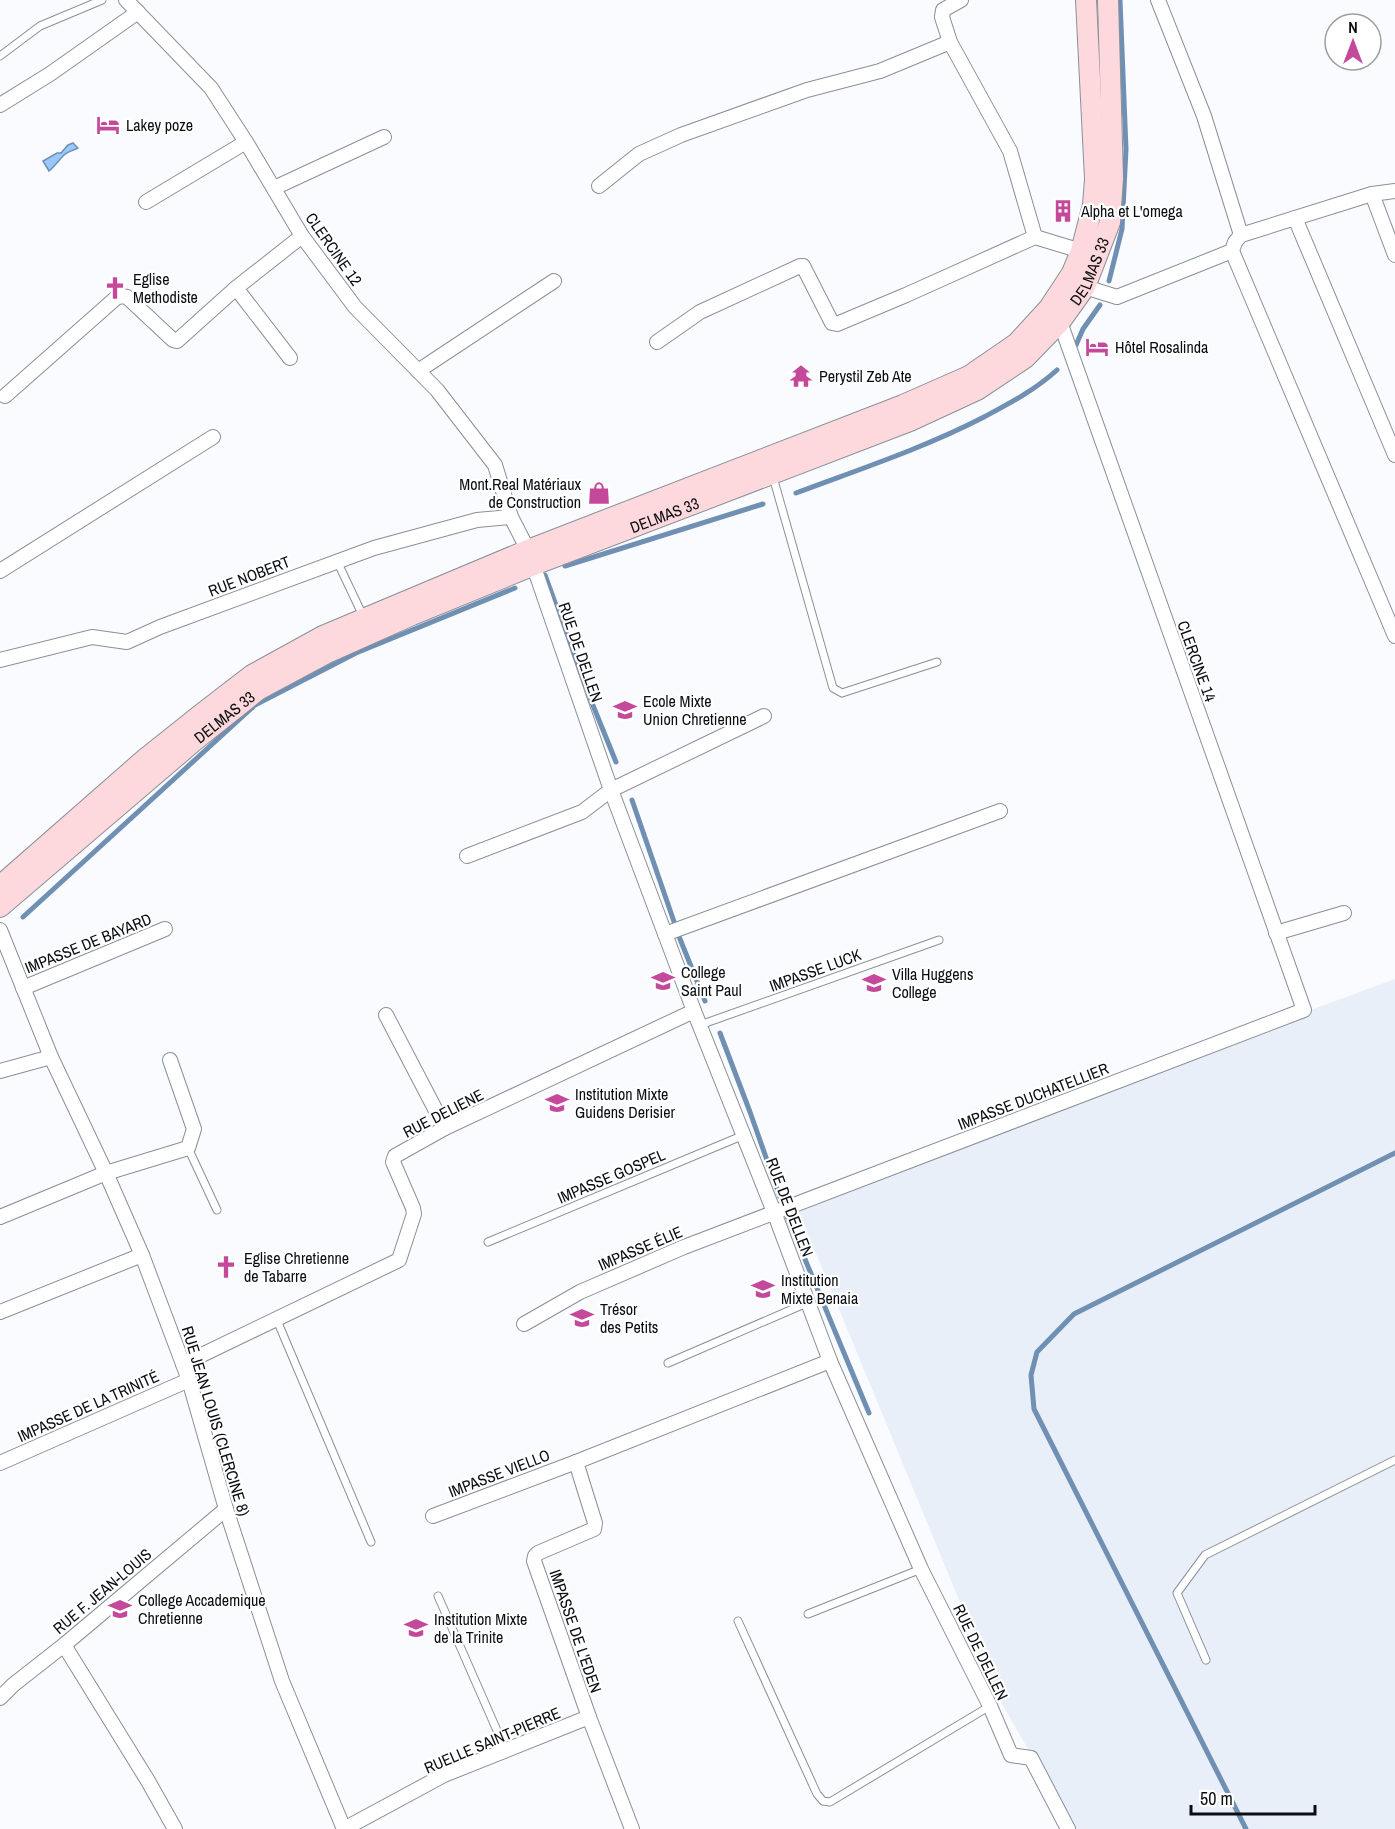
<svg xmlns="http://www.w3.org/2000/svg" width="1395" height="1829" font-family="'Archivo Narrow',sans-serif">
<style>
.built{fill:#e8eff9}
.water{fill:#9ac8f9;stroke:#6f90b3;stroke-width:1.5}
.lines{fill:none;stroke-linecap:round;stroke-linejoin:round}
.stream{stroke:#6f90b3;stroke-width:5}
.lane-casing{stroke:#899098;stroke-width:9}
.street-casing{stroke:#899098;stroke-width:16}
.secondary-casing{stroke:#899098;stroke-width:22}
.lane{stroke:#fff;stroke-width:7}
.street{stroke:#fff;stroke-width:14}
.secondary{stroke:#fdd9dd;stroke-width:20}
.labels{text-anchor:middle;stroke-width:4.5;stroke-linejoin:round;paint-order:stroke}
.poi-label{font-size:16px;fill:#0b0d10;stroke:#fff;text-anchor:start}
.street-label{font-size:16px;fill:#0b0d10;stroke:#fff}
</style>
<rect width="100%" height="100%" fill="#f9fbff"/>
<path class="built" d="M1395,979V1829H1074L1002,1704L794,1200Z"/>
<path class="water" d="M73,143L78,148C73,151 68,151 64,155C59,160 55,166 49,171L43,161L57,153H61L68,145Z"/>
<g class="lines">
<g class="stream">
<path d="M1109,281L1122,229L1126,149L1120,0"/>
<path d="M1076,345L1083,329L1100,305"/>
<path d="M796,493C860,469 924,448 984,417C1010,403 1035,390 1057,370"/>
<path d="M565,566L763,504"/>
<path d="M545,575L590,698L616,762"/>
<path d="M632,800L680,939L705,1001"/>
<path d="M23,917L255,705L356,653L515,588"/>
<path d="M720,1033L750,1112L780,1197"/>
<path d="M787,1216L869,1413"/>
<path d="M1246,1829L1034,1409L1031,1375L1037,1352L1074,1314L1395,1153"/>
</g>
<g class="lane-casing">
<g id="lane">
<path d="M0,56L40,26L102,0"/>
<path d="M773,477L833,688L842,693L937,662"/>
<path d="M337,561L363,616"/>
<path d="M700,1025L939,940"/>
<path d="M188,1148L217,1210"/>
<path d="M488,1242L744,1135"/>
<path d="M276,1318L371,1542"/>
<path d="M668,1363L809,1302"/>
<path d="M438,1596L506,1751"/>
<path d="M808,1614L921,1569"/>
<path d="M738,1621L817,1794L823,1801L830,1802L990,1706"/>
<path d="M1206,1660L1177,1593L1205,1555L1395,1460"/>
</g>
</g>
<g class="street-casing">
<g id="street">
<path d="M126,0L211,88L246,142L302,236L355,307L437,390L495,465L511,517L528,550L611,790L694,1011L774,1212L830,1361L921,1569L990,1706L1011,1755L1031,1758L1068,1829"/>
<path d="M961,0L943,10L942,17L950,42L1010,151L1035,237"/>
<path d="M1158,0L1204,116L1241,235"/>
<path d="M0,105L50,74L138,12"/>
<path d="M599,186L639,154L681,135L807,90L880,71L950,42"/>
<path d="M274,188L384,137"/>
<path d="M1395,191L1372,194L1241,235L1235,242L1232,251L1395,636"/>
<path d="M1372,194L1395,255"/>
<path d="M146,202L246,142"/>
<path d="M1295,218L1395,455"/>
<path d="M1085,287L1117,297L1232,251"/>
<path d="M236,288L290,358"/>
<path d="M657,342L700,312L800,266H803L832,323L837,324L906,295L1035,237L1081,251"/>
<path d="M418,371L554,281"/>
<path d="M5,396L116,298L121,296L127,297L173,340L177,341L236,288L302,236"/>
<path d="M0,571L213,437"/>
<path d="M0,660L92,637L127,642L160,627L374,548L477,520L511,517"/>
<path d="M467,856L582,812L611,790L764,716"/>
<path d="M0,930L51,1057L106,1173L142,1255L189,1380L226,1509L282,1681L344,1829"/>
<path d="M1276,933L1344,913"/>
<path d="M665,934L1000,811"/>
<path d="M23,988L165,929"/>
<path d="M386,1015L445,1128"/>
<path d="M0,1071L51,1057"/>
<path d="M0,1217L106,1173L188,1148L194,1129L170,1060"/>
<path d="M0,1312L142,1255"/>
<path d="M524,1324L580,1292L684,1247L1304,1010L1060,322"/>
<path d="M183,1364L399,1260L414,1214L413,1208L393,1162L395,1156L445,1128L694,1011"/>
<path d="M576,1462L595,1523L594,1529L538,1553L535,1556L534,1561L589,1717L632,1829"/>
<path d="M0,1463L189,1380"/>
<path d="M433,1516L576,1462L830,1361"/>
<path d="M64,1645L148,1781L175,1829"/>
<path d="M0,1698L13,1685L64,1645L226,1509"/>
<path d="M344,1829L444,1775L589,1717"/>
</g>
</g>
<g class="secondary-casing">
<g id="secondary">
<path d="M0,886L146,758L200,715L252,675L323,636L528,550L903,405L969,376L1017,343L1049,308L1072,273L1081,251L1093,205L1095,179L1086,0"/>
<path id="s1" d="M0,907L193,742L258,690L329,652L412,615L534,565L910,421L977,390L1025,358L1060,322L1085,287L1110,222L1113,178L1108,0"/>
</g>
</g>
<use href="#lane" class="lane"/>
<use href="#street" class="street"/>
<use href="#secondary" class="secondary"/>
</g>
<defs>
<g id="hotel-bare" transform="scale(1.8)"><path d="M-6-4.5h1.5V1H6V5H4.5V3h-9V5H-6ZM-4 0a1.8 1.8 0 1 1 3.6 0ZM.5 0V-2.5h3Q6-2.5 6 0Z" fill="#c5499b" stroke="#fff" stroke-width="2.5" paint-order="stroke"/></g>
<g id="building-bare" transform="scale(1.8)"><path d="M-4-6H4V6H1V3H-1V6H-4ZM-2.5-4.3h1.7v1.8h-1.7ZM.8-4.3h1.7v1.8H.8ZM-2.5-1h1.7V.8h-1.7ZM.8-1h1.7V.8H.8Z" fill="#c5499b" stroke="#fff" stroke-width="2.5" paint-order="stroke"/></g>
<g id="church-bare" transform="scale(1.8)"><path d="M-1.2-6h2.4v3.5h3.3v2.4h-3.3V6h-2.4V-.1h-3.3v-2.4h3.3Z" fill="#c5499b" stroke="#fff" stroke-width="2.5" paint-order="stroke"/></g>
<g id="temple-bare" transform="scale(1.8)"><path d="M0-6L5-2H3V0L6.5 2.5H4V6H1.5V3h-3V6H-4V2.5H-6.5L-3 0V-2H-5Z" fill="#c5499b" stroke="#fff" stroke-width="2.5" paint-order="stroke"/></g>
<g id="shop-bare" transform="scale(1.8)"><path d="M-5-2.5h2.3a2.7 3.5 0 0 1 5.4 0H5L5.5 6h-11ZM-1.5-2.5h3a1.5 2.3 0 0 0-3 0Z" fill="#c5499b" stroke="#fff" stroke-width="2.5" paint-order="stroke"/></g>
<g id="school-bare" transform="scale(1.8)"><path d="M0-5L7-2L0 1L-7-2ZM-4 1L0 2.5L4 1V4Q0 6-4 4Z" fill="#c5499b" stroke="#fff" stroke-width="2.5" paint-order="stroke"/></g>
</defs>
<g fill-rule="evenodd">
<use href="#hotel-bare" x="108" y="125"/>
<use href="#building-bare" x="1063" y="211"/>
<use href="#church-bare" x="115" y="288"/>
<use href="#hotel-bare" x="1097" y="347"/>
<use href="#temple-bare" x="801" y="376"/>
<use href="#shop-bare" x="599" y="493"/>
<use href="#school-bare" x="625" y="710"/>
<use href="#school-bare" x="663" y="981"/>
<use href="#school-bare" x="874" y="983"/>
<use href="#school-bare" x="557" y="1103"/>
<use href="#church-bare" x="226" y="1267"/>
<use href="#school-bare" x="763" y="1289"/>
<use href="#school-bare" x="582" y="1318"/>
<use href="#school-bare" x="120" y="1609"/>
<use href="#school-bare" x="416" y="1628"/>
</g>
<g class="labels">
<g class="poi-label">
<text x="126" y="131">Lakey poze</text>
<text x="1081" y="217">Alpha et L'omega</text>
<text x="133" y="285">Eglise<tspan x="133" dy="18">Methodiste</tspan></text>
<text x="1115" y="353">Hôtel Rosalinda</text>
<text x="819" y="382">Perystil Zeb Ate</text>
<text x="581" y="490" text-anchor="end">Mont.Real Matériaux<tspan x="581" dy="18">de Construction</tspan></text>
<text x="643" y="707">Ecole Mixte<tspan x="643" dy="18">Union Chretienne</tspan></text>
<text x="681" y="978">College<tspan x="681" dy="18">Saint Paul</tspan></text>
<text x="892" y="980">Villa Huggens<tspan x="892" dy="18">College</tspan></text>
<text x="575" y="1100">Institution Mixte<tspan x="575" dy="18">Guidens Derisier</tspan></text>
<text x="244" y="1264">Eglise Chretienne<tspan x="244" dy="18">de Tabarre</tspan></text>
<text x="781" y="1286">Institution<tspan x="781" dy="18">Mixte Benaia</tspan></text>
<text x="600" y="1315">Trésor<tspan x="600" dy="18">des Petits</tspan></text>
<text x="138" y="1606">College Accademique<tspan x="138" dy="18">Chretienne</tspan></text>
<text x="434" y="1625">Institution Mixte<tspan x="434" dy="18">de la Trinite</tspan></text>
</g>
<g class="street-label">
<text transform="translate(334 249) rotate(55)" y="6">CLERCINE 12</text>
<text dy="6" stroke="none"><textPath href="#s1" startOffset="1284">DELMAS 33</textPath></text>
<text dy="6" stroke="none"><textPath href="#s1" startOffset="780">DELMAS 33</textPath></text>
<text transform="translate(249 576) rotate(-21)" y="6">RUE NOBERT</text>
<text transform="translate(581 652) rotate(71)" y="6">RUE DE DELLEN</text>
<text transform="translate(1197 661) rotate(70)" y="6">CLERCINE 14</text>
<text dy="6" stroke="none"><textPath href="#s1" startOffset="294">DELMAS 33</textPath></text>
<text transform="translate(88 943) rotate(-22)" y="6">IMPASSE DE BAYARD</text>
<text transform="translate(815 970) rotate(-20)" y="6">IMPASSE LUCK</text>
<text transform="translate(1033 1096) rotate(-21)" y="6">IMPASSE DUCHATELLIER</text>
<text transform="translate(443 1113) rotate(-27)" y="6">RUE DELIENE</text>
<text transform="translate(611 1176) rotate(-23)" y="6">IMPASSE GOSPEL</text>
<text transform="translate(790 1207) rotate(69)" y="6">RUE DE DELLEN</text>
<text transform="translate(640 1248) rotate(-23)" y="6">IMPASSE ÉLIE</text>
<text transform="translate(88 1406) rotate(-24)" y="6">IMPASSE DE LA TRINITÉ</text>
<text transform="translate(216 1421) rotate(73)" y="6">RUE JEAN LOUIS (CLERCINE 8)</text>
<text transform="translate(499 1473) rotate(-21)" y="6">IMPASSE VIELLO</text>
<text transform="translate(102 1591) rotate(-40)" y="6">RUE F. JEAN-LOUIS</text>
<text transform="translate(576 1631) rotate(71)" y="6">IMPASSE DE L'EDEN</text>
<text transform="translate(981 1652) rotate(64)" y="6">RUE DE DELLEN</text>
<text transform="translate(492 1740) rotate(-23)" y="6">RUELLE SAINT-PIERRE</text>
</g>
</g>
<g transform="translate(1353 42)"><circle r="28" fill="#ffffff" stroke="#9d9e9f" stroke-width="1.5"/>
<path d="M0-4.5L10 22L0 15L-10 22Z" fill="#c5499b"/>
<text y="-9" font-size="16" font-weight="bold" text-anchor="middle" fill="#0b0d10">N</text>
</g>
<path d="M1191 1805v9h124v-9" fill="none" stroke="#0b0d10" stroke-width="3"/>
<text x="1200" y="1805" font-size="18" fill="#0b0d10" stroke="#ffffff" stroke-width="4.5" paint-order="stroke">50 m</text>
</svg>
